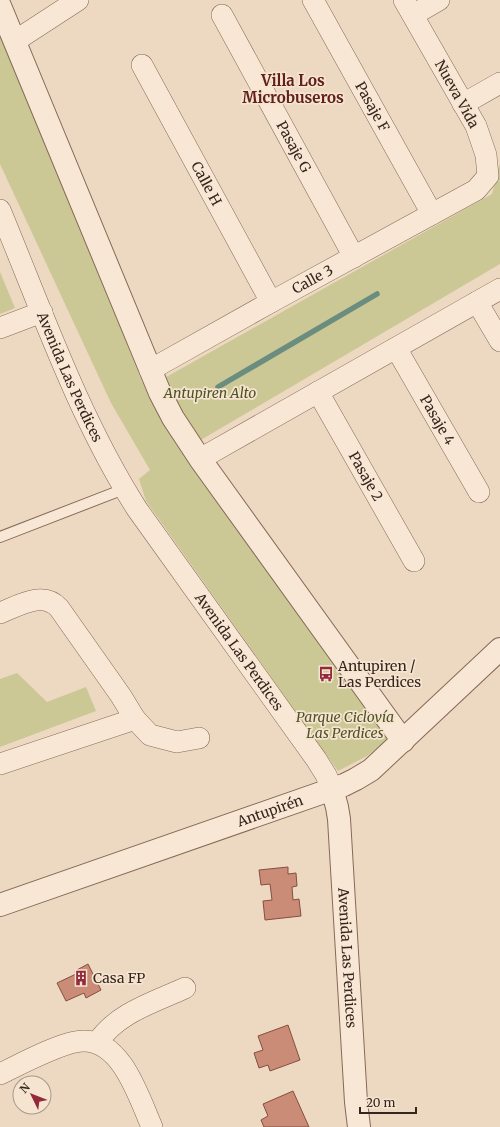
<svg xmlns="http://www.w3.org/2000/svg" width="500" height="1127" font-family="Merriweather,serif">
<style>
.green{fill:#cbc895}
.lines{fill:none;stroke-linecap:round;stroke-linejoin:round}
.stream{stroke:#6b8d7f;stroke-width:5.5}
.building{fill:#cb8c77;stroke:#854f3f}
.service-casing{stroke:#866959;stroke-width:12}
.minor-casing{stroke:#866959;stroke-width:22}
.tertiary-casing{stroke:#866959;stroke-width:24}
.service{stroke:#f8e7d4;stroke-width:10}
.minor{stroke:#f8e7d4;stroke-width:21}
.tertiary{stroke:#f8e7d4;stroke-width:22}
.labels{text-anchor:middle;stroke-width:3.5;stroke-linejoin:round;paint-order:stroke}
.street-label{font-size:14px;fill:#36251d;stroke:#f5e4d0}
.park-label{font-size:14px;font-style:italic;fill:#4e5224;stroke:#f5e4d0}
.poi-label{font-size:14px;fill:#36251d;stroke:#f5e4d0;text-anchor:start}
.neighbourhood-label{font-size:15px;font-weight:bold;fill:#62201d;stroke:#f5e4d0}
</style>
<rect width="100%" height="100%" fill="#edd8c1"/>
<g class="green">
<path d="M0,11L20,73L142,382L163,421L393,735L367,756L338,771L146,501L139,479L150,470L111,403L0,164Z"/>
<path d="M500,163V264L199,441L161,380L492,194Z"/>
<path d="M0,272L15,308L0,314Z"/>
<path d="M17,673L47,702L86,687L96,711L0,747V679Z"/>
</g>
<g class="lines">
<path class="stream" d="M218,387L377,294"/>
</g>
<g class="building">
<path d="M288,867V874L296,873L297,886L292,887L293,900L299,899L301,916L265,920L263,901L272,900L270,884L261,885L259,870Z"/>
<path d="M88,964L101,990L86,998L84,993L66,1001L57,983L76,974L75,971Z"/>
<path d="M288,1025L300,1060L270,1071L268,1065L259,1068L254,1053L263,1050L258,1036Z"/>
<path d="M293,1091L309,1127H264L261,1120L268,1116L263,1104Z"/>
</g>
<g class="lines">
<g class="service-casing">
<path id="service" d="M0,537L124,489"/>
</g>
<g class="minor-casing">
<g id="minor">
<path id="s1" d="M313,0L432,214"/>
<path id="s2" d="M222,15L354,257"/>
<path d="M413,15L439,0"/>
<path d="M15,41L78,0"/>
<path id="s3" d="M142,65L271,302"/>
<path d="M463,104L500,83"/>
<path id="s4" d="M0,210C42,311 78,416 137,509L316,759L326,775L332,789"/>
<path d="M477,302L500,341"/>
<path d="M0,328L42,312"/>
<path id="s5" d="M396,348L479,492"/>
<path id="s6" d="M150,370L271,302L476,190L488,176L486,155L476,126L404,0"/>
<path id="s7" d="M318,392L414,561"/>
<path d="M200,459L500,289"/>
<path d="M0,613C18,606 43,590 59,608L121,696L135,719L0,764"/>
<path d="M135,719L150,735L177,742L199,738"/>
<path d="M97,1043C117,1013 152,1003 185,988"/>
<path d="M0,1074C19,1065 63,1041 83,1041C122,1040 139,1098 152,1127"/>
</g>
</g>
<g class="tertiary-casing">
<g id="tertiary">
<path d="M0,6L160,393L173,418L200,459L403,741"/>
<path id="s8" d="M332,789L337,807L339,819L356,1102L359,1127"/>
<path id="s9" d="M0,905L344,785L356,779L371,770L500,649"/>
</g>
</g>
<use href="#service" class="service"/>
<use href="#minor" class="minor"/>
<use href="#tertiary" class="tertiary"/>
</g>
<defs>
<g id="bus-bare" transform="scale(1.2)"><path d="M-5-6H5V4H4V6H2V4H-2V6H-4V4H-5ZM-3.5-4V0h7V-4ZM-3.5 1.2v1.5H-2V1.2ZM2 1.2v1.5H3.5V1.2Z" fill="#94293c" stroke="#f5e4d0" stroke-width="2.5" paint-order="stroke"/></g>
<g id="building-bare" transform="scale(1.2)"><path d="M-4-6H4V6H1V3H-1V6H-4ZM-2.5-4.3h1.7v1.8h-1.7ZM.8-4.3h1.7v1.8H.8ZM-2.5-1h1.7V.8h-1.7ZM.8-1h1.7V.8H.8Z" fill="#94293c" stroke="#f5e4d0" stroke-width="2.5" paint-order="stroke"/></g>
</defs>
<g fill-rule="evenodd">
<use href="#bus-bare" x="326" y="674"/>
<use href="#building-bare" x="81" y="978"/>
</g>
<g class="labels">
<g class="street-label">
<text transform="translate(457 94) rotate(61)" y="5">Nueva Vida</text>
<text dy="5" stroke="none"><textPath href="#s1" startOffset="122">Pasaje F</textPath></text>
<text dy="5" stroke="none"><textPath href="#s2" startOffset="150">Pasaje G</textPath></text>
<text dy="5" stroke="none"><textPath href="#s3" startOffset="135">Calle H</textPath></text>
<text dy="5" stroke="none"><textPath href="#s6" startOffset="186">Calle 3</textPath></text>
<text dy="5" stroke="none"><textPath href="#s4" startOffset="181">Avenida Las Perdices</textPath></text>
<text dy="5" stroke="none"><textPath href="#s5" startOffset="83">Pasaje 4</textPath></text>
<text dy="5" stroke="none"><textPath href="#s7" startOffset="97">Pasaje 2</textPath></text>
<text dy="5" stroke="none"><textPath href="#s4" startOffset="505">Avenida Las Perdices</textPath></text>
<text dy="5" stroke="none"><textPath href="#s9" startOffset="286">Antupirén</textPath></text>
<text dy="5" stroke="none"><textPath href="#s8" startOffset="170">Avenida Las Perdices</textPath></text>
</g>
<g class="park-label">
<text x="210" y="398">Antupiren Alto</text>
<text x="345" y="722">Parque Ciclovía<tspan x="345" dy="16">Las Perdices</tspan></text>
</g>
<g class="poi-label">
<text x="338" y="671">Antupiren /<tspan x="338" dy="16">Las Perdices</tspan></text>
<text x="93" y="983">Casa FP</text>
</g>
<g class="neighbourhood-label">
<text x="293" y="86">Villa Los<tspan x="293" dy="17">Microbuseros</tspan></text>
</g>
</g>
<g transform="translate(32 1095) rotate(313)"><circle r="19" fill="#f5e4d0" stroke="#a99888"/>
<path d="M0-3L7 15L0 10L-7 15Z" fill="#94293c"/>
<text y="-6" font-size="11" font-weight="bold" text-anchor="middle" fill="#36251d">N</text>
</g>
<path d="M360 1107v6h56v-6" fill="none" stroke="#36251d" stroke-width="2"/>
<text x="366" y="1107" font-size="12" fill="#36251d" stroke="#f5e4d0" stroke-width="3" paint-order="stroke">20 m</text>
</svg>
